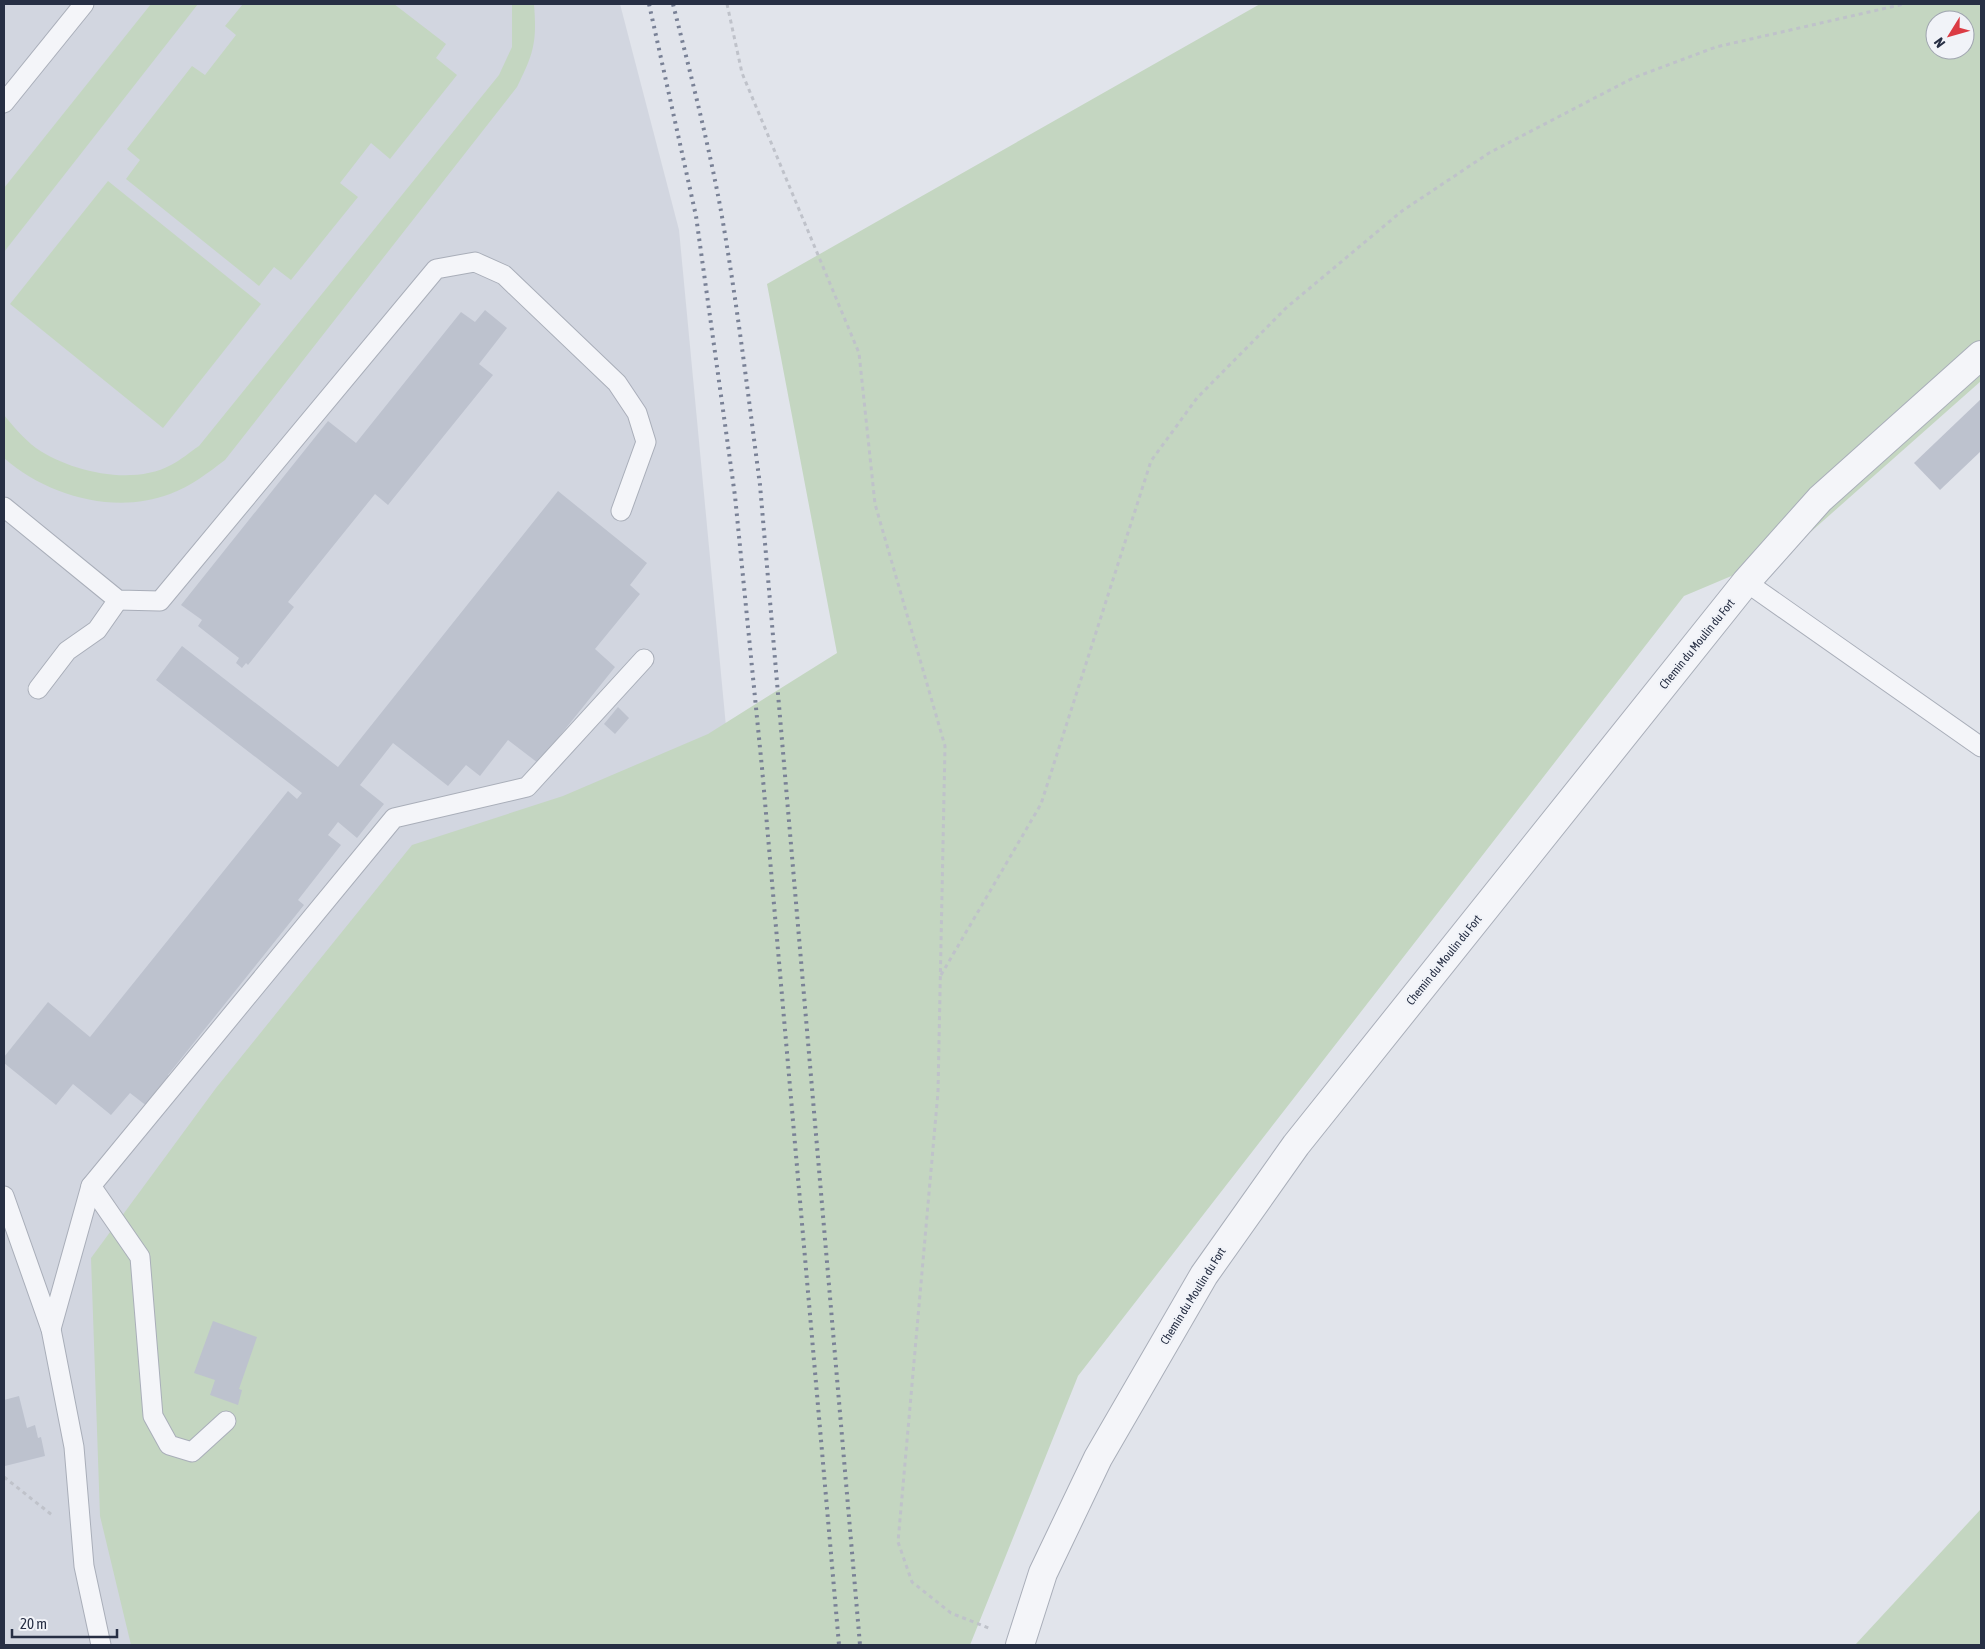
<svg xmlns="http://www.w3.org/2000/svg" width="1985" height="1649" font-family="'Asap Condensed',sans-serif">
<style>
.built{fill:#d2d6e0}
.green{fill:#c4d6c1;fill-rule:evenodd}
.building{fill:#bdc2ce}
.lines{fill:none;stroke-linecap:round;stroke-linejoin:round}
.lane-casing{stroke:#a9aeb9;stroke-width:21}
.street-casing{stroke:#a9aeb9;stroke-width:30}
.path{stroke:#bfc2ca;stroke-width:3;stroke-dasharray:4 4;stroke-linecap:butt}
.lane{stroke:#f4f5f9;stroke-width:19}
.street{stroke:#f4f5f9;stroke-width:28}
.rail{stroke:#798196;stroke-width:4;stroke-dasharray:2.5 5;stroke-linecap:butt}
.labels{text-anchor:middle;stroke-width:4.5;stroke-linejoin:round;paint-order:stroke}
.street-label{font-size:12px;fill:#272f44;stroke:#f1f3f8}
</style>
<rect width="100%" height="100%" fill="#e1e4eb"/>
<path class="built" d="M4,4H620L679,230L748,959L804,1645H4Z"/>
<g class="green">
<path d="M151,4H198L4,252V188Z"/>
<path d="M243,4H394L446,44L436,58L457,75L390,159L371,143L340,183L358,197L291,280L274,267L259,286L126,179L140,160L127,149L192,66L205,75L236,35L225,26Z"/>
<path d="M512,4H534C537,42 534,53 517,87L225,460C208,473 191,486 170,494C115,515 47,496 4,458V415C13,426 24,439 36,448C71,472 132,486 171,465C181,460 190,452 199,446L499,75L512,47Z"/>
<path d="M1260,4H1981V381L1788,552L1684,596L1078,1376L970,1645H131L100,1516L91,1258L216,1088L412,845L563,796L708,734L837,653L767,284ZM1935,20H1965V50H1935Z"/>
<path d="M108,181L261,304L163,428L10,304Z"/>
<path d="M1981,1509V1645H1855Z"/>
</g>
<g class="building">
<path d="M485,310L507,328L479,364L493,375L388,505L375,494L288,602L294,607L248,665L246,663L242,668L236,663L239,658L198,626L202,620L181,605L328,421L356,443L461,312L475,322Z"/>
<path d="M1981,399V451L1940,490L1914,463Z"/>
<path d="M558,491L647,563L630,585L640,594L595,649L615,667L538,763L508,740L480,776L466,765L448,786L393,743L360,785L384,804L357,838L338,822L328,835L341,845L298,900L304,905L168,1075L175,1081L152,1110L130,1093L111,1115L73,1084L56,1105L4,1063V1057L48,1002L90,1037L288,791L297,799L302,793L156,680L182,646L338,767Z"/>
<path d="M618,707L629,718L615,734L604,724Z"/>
<path d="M213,1321L257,1337L239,1389L242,1390L238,1405L210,1395L215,1380L194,1373Z"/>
<path d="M19,1396L27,1428L35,1425L38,1438L41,1437L45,1456L5,1466L4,1400Z"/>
</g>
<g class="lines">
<g class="lane-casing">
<g id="lane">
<path d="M4,103L84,4"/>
<path d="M4,507L118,600L160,601L436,269L475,262L504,275L617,383L637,413L646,442L621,511"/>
<path d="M1746,582L1981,747"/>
<path d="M38,689L67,651L97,630L118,600"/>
<path d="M91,1186L140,1257L153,1416L169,1445L192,1452L226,1421"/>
<path d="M4,1196L51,1329L74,1447L84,1566L101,1645"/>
<path d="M51,1329L91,1186L394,818L527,787L644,659"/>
</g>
</g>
<g class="street-casing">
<path id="street" d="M1020,1645L1043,1573L1098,1458L1204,1275L1296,1145L1746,582L1820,499L1981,355"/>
</g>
<g class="path">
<path d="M727,4L742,73L859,353L875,504L945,746L938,1092L898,1542L912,1582L951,1613L991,1629"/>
<path d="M941,975L1041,804L1151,461L1197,398L1286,308L1402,211L1489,153L1633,78L1716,47L1904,4"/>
<path d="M4,1477L52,1515"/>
</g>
<use href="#lane" class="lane"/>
<use href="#street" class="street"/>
<g class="rail">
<path d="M649,4L696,216L735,496L762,768L839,1645"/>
<path d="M673,4C690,72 708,141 721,211C737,302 748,394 760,485L860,1645"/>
</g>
</g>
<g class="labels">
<g class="street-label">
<text transform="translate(1697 644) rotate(-51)" y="4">Chemin du Moulin du Fort</text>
<text transform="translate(1444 960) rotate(-51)" y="4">Chemin du Moulin du Fort</text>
<text transform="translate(1193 1296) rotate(-58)" y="4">Chemin du Moulin du Fort</text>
</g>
</g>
<rect width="1985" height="1649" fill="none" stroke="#272f44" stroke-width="10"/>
<g transform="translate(1950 35) rotate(233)"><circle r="24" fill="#f1f3f8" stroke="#a0a5b0"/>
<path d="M0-4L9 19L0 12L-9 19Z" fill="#db3b44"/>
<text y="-8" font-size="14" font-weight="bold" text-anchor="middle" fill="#272f44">N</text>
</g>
<path d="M12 1629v8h105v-8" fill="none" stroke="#272f44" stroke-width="2.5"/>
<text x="20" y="1629" font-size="15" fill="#272f44" stroke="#f1f3f8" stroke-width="4" paint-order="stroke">20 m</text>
</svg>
